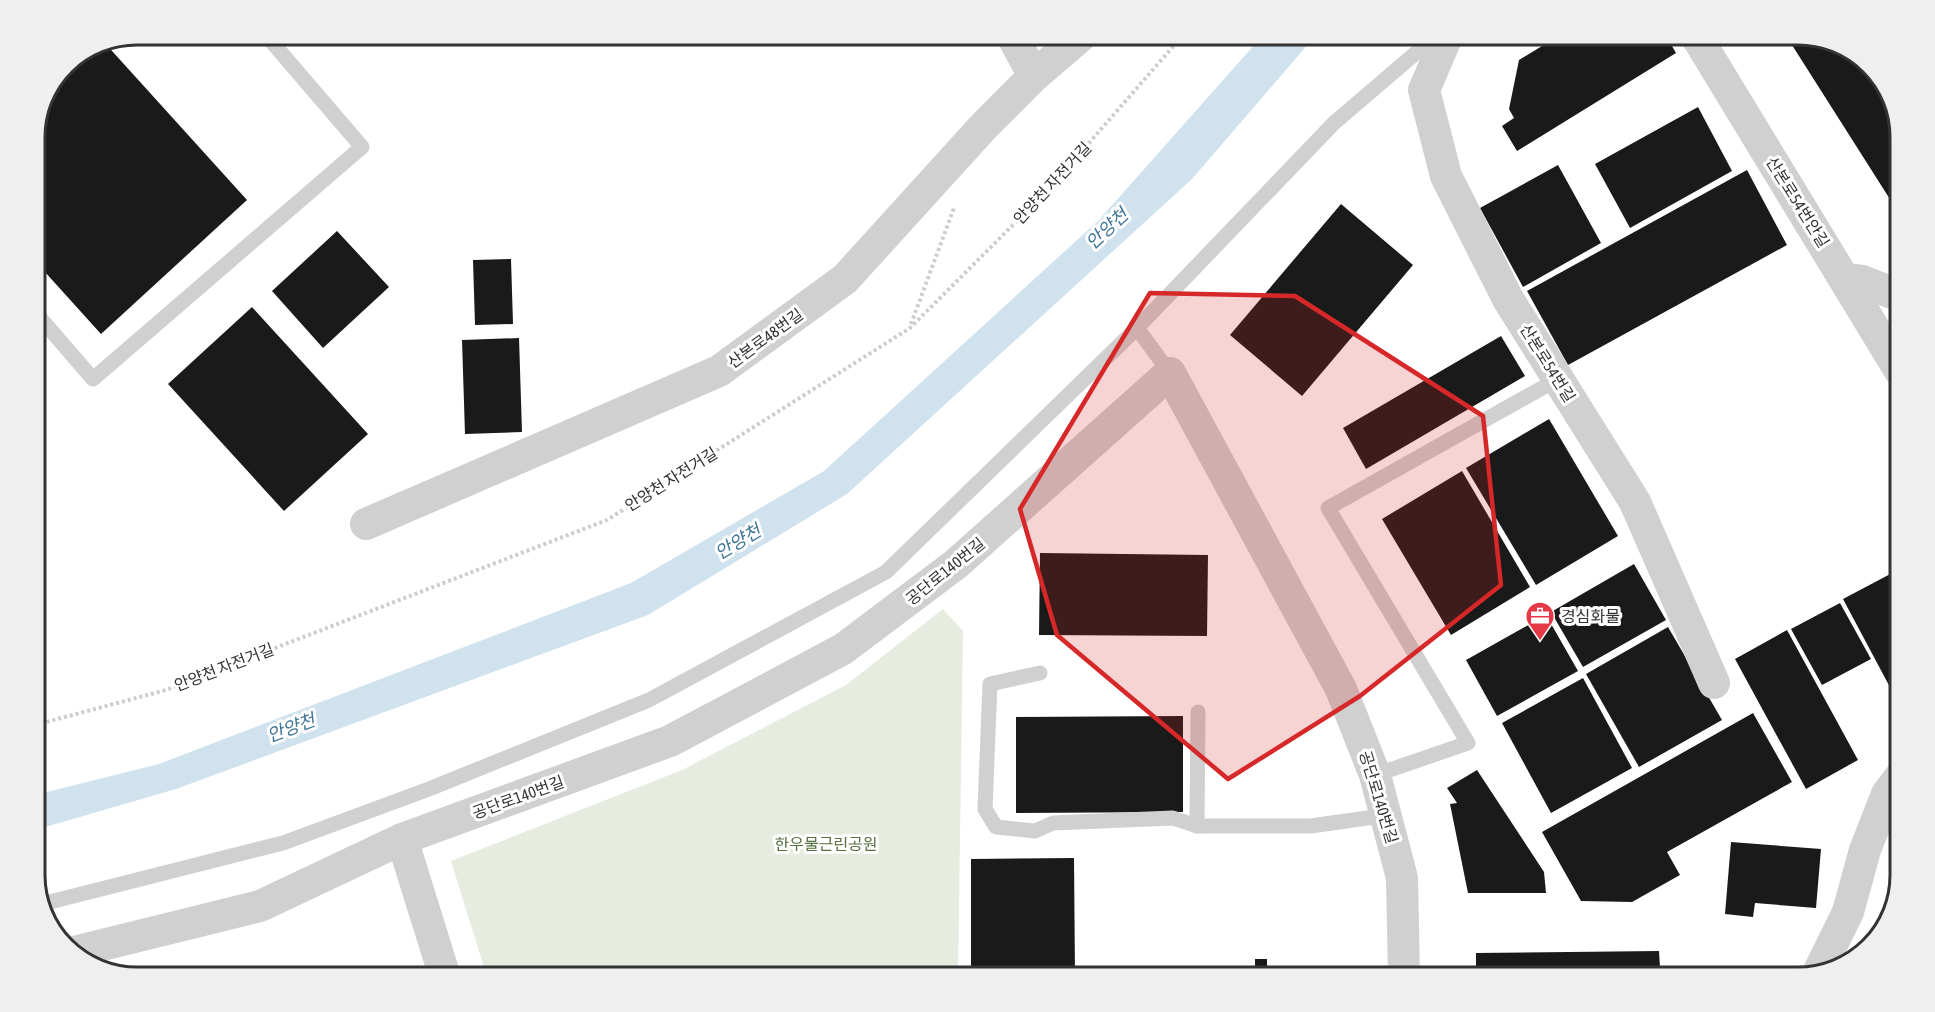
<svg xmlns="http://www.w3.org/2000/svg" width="1935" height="1012" font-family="'Asap Condensed','Noto Sans KR',sans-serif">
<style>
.green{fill:#e6ecdf}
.water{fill:#cfe2ee}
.building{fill:#1a1a1a}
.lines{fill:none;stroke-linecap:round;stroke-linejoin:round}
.path{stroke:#cdcdcd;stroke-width:4;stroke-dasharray:3 3;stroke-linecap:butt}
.service{stroke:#d0d0d0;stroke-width:15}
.minor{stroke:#d0d0d0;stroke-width:32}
.marked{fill:#d62828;fill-opacity:0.2;stroke:#d62828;stroke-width:4.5;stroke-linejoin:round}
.labels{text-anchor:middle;stroke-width:6;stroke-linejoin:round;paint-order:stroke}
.street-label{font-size:16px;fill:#333;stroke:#fff}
.poi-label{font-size:16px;fill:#333;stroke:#fff;text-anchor:start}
.park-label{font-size:16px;fill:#56703f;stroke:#fff}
.water-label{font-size:18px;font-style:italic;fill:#3f7597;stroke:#fff}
.rim{fill:none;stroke:#333;stroke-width:3}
</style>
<rect width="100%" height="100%" fill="#fff"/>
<path class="green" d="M943,609L963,631L958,977H487L451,861L682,770L846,685Z"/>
<path class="water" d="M1264,34L1316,35L1192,179L847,494L648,615L176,789L35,830V795L159,764L631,583L824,471L1099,220Z"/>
<g class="building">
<path d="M1542,34H1665L1676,53L1517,151L1502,126L1514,118L1509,109L1519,60L1547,43Z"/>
<path d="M1785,34H1798L1844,45L1883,80L1900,131V215Z"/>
<path d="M103,41L247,200L101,334L35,261V131L65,64Z"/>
<path d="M1698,107L1732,171L1630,228L1595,164Z"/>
<path d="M1558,165L1601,243L1523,287L1480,208Z"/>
<path d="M1747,170L1787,245L1568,365L1527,291Z"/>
<path d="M1341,204L1413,265L1302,396L1230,335Z"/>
<path d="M337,231L389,287L323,348L272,291Z"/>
<path d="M511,259L513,324L475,325L473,260Z"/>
<path d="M252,307L368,434L284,511L168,384Z"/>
<path d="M1501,336L1525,376L1366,469L1343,428Z"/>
<path d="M519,338L522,432L465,434L462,340Z"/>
<path d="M1549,419L1618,536L1536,585L1466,468Z"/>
<path d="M1462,471L1530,587L1451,635L1382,519Z"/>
<path d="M1040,553L1208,555L1207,636L1039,635Z"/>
<path d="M1634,564L1666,620L1583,667L1551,612Z"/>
<path d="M1896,571L1900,579V706L1843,599Z"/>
<path d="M1840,603L1871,659L1822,685L1791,629Z"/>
<path d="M1546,615L1578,671L1497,716L1466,660Z"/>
<path d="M1668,627L1722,720L1639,767L1586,674Z"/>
<path d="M1787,630L1858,760L1806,789L1735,659Z"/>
<path d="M1583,678L1632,768L1551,813L1502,723Z"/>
<path d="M1753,713L1792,782L1667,852L1680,875L1632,902L1581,901L1542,832Z"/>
<path d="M1183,716V812L1016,813V717Z"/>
<path d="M1477,770L1544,872L1546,893H1468L1450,804L1457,803L1447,788Z"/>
<path d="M1731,842L1821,849L1816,908L1755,903L1753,917L1725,914Z"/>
<path d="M1074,858L1075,977H971V859Z"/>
<path d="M1659,951L1660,968L1707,967V977H1476V953Z"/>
<path d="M1255,959H1267V977H1240V969H1255Z"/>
</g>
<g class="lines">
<g class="path">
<path d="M911,324L954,208"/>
<path d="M35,725L166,690L607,520L910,328L1048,190L1184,34"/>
</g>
<g class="service">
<path d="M35,312L93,379L362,147L265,34"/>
<path d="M1137,328L1170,373"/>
<path d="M1040,673L990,684L985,809L996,827L1035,831L1053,823L1173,818L1197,826H1311L1388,815"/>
<path d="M1375,775L1468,743L1328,508L1558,379"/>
<path d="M1197,826L1198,712"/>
<path d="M42,904L283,843L429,789L649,700L886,572L1137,328L1334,123L1438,34"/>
</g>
<g class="minor">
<path d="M1011,34L1034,76"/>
<path d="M1448,34L1424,90L1446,176L1508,299L1635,502L1714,683"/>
<path d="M1695,34L1900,371"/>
<path d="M1846,279L1862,281L1900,296"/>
<path d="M366,524L719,371L845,279L984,126L1034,76L1083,34"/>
<path d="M402,839L445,977"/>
<path d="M74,952L260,906L402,839L670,741L843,649L956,564L1170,373L1341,689L1375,775L1402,878L1404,977"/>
<path d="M1819,971L1848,912L1865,850L1887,794L1900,777"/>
</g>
</g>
<path class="marked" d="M1150,293L1295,296L1483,416L1501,585L1360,696L1228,779L1057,635L1020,509Z"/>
<defs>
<g id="office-pin" transform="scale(1.5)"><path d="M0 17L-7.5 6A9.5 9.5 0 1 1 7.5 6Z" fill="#e63946" stroke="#fff"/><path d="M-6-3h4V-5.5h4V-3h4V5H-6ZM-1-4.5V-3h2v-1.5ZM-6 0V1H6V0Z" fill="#fff"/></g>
</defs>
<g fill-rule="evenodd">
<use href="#office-pin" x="1540" y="616"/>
</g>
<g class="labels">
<g class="street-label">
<text transform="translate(1052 183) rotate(-47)" y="6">안양천 자전거길</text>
<text transform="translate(1798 202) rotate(58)" y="6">산본로54번안길</text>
<text transform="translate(765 338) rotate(-36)" y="6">산본로48번길</text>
<text transform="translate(1548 363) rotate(58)" y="6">산본로54번길</text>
<text transform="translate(671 479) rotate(-32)" y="6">안양천 자전거길</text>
<text transform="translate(945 571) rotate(-39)" y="6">공단로140번길</text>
<text transform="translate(224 667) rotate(-21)" y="6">안양천 자전거길</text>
<text transform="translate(518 797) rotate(-20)" y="6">공단로140번길</text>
<text transform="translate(1379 797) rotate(73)" y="6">공단로140번길</text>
</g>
<g class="poi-label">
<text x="1561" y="622">경심화물</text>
</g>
<g class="park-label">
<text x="826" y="850">한우물근린공원</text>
</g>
<g class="water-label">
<text transform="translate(1107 229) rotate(-43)" y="6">안양천</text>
<text transform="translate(738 542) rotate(-31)" y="6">안양천</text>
<text transform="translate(291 728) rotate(-20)" y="6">안양천</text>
</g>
</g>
<path d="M0 0H1935V1012H0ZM137 45H1798A92 92 0 0 1 1890 137V875A92 92 0 0 1 1798 967H137A92 92 0 0 1 45 875V137A92 92 0 0 1 137 45Z" fill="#efefef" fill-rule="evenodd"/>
<path class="rim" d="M137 45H1798A92 92 0 0 1 1890 137V875A92 92 0 0 1 1798 967H137A92 92 0 0 1 45 875V137A92 92 0 0 1 137 45Z"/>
</svg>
